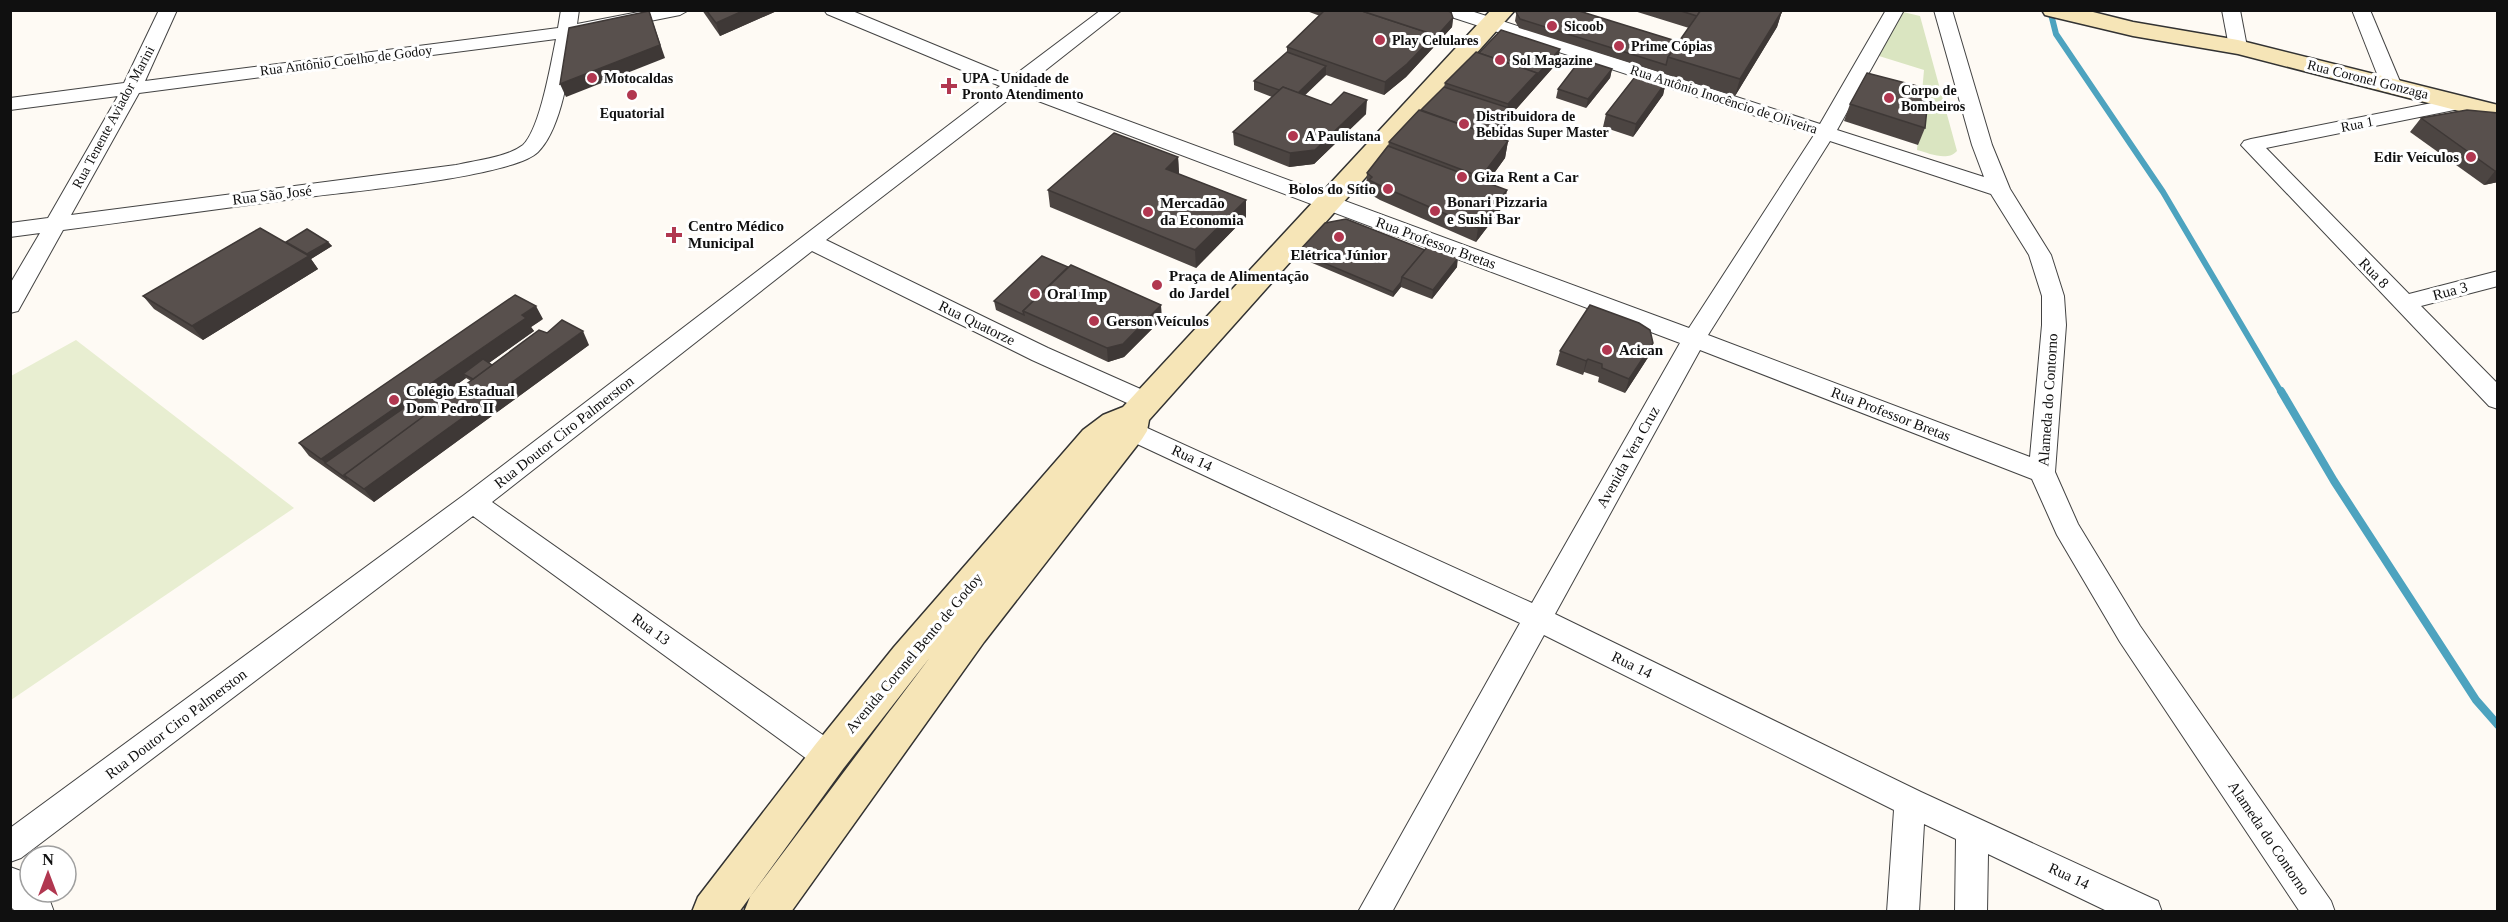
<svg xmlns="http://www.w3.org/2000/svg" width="2508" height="922" font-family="Georgia,serif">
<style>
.green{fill:#dae5c1}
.pitch{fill:#e8eed1}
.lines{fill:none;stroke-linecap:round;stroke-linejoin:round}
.stream-far1{stroke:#4da3bf;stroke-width:6}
.stream{stroke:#4da3bf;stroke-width:8}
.minor-casing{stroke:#434343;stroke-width:2}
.secondary-casing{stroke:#323232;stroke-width:3}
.minor{fill:#fff;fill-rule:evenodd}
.secondary{fill:#f6e5b7;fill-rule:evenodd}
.wall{fill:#4c4542;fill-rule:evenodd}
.shaded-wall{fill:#3e3836}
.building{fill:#58504d;stroke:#3e3836;stroke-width:1.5}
.poi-dot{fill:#b13750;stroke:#fff;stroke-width:2}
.labels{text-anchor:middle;stroke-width:6;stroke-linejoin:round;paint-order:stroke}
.far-poi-label{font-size:14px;font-weight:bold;fill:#101010;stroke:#fff;text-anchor:start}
.far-street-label{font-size:14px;fill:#101010;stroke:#fff}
.poi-label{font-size:15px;font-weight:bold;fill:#101010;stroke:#fff;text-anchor:start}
.street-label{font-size:15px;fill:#101010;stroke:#fff}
</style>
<rect width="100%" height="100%" fill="#fefaf4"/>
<path class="green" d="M1903,12L1920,16L1957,151C1947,162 1929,153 1917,150L1924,70L1879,56Z"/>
<path class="pitch" d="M76,340L294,508L11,700V376Z"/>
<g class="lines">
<path class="stream-far1" d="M2050,10L2056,34L2163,192L2281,392"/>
<path class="stream" d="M2281,391L2334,481L2476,700L2498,725"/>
<g class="minor-casing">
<g id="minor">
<path d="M159,10H177L145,81L558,28L561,10H579L577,24L649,10H689L680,15L575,36C569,69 562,128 538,152C514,176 357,191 316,196C232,207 147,219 63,230L18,311L10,313V284L40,233L10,237V223L48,218L118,96L10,110V98L124,83ZM556,39C551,63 540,129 523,145C506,158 476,160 456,165L71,215L139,93Z"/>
<path d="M824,10H850L1012,77L1101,10H1122L1028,84L1689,328L1814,135L1442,14L1439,10H1468L1820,124L1886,10H1904L1837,130L1984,177L1972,145L1934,10H1952L1992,145L2010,189L2051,255L2064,296L2066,325L2055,472L2078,524L2140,626L2331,901L2335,912H2300L2120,642L2057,535L2032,479L1700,350L1555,614L1921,792L2158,901L2162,912H2109L1988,854L1987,912H1955L1956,839L1924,824L1919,912H1887L1894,810L1544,635L1392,912H1358L1520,623L1105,429L1102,423L1105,417L1114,414L1123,417L1532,603L1680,343L1017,93L826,240L1048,348L1154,395L1157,401L1154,407L1145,410L1136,407L1032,360L812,251L492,502L840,747L844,757L840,767L829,771L818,767L473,516L21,858L10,862V828L464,495L1000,86L827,14ZM1830,141L1991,194L2029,255L2042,296V325L2030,457L1708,335Z"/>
<path d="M2222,10H2240L2247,47L2245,51H2231L2229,47Z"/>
<path d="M2352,10H2370L2401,84L2398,88H2384L2381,84Z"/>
<path d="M2462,97L2469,99L2472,103L2469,107L2266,148L2409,294L2498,271V286L2421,306L2498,384V409L2489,406L2241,145L2244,141L2251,139Z"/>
<path d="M10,867L21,871L30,880V892H41L50,901L54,912H16L10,906Z"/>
</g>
</g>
<g class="secondary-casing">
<g id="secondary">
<path d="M1491,10H1515L1149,420L1147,431L1142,439L984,642L791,912H744L750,897L931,656L843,769L739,912H692L698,897L815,745L894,647L1083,430L1103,415L1123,407Z"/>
<path d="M2042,10H2085L2133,22L2238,40L2498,105V121L2238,54L2133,36L2053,17L2045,15Z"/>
</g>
</g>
<use href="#minor" class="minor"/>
<use href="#secondary" class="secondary"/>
</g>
<g class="wall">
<path d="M702,10H779L720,36Z"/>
<path d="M1304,10H1445L1453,18L1452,27L1406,77L1384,95L1326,75L1304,95L1331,105L1366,114L1314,164L1289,167L1234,145L1233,132L1272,97L1254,90V81L1287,52V47L1320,16Z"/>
<path d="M1517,10H1588L1585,13L1679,42L1689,28L1631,10L1782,11L1777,27L1735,96L1519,28L1515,21Z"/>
<path d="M1479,53L1558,62L1511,115L1510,122L1497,137L1508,141L1505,158L1487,183L1505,204L1476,242L1380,200L1368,193V188L1366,187L1367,173L1388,146L1389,142L1444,87L1445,83Z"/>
<path d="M1612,69L1610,78L1586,108L1556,98L1558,89Z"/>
<path d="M1666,82L1663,95L1633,137L1603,127L1606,114Z"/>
<path d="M1850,104L1925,128L1918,145L1844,121Z"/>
<path d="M2498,113V182L2484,185L2410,132L2421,118Z"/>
<path d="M1178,157L1179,174L1246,200V217L1196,268L1050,207L1048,190Z"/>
<path d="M328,242L332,246L311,259L318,269L203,340L154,309L143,296L287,243Z"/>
<path d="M1298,252L1457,267L1432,299L1401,287L1393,297L1298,257Z"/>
<path d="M994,301L1162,319L1124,357L1108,362L996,310Z"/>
<path d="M543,319L531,327L534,331L489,363L492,365L589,345L374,502L309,456L299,443ZM466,378L471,381L440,404L435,401Z"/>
<path d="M1560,351L1649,356L1625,393L1598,382L1599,377L1584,372L1583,375L1556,365Z"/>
</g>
<g class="shaded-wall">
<path d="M745,10H779L720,36L716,23Z"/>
<path d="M649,11L665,58L566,97L560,84Z"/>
<path d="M1782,11L1777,27L1735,96L1740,79Z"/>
<path d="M1453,18L1452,27L1433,48L1434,39Z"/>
<path d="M1435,35L1433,48L1406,77L1384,95L1385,82Z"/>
<path d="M1560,49L1558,62L1511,115L1510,122L1485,151L1488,138L1506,116L1508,104Z"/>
<path d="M1326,66V75L1295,105V96Z"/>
<path d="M1612,69L1610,78L1586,108L1588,99Z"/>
<path d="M1666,82L1663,95L1633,137L1636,124Z"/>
<path d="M1367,100L1366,114L1314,164L1289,167L1290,153Z"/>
<path d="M1508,141L1505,158L1479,194L1481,177Z"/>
<path d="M1178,157L1179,174L1166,169Z"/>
<path d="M2495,171H2498V182L2484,185Z"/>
<path d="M1507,190L1505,204L1476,242L1478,228Z"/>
<path d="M1246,200V217L1196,268L1195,250Z"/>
<path d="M328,242L332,246L311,259L318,269L203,340L192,326Z"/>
<path d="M1458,258L1457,267L1432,299L1433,290Z"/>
<path d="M1401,282V287L1393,297V292Z"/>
<path d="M1161,305L1162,319L1124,357L1108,362L1107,348Z"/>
<path d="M536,306L543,319L531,327L534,331L469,377L463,374L466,378L335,470L325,463L321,459L522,315Z"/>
<path d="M583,331L589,345L374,502L364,489Z"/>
<path d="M1653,343L1649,356L1625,393L1629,379Z"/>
<path d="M1588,359L1584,372L1583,375L1586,361Z"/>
</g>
<g class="building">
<path d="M706,10H745L716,23Z"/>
<path d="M1325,10H1359L1435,35L1407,64L1385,82L1287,47Z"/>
<path d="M1359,10H1445L1451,12L1453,18L1434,39L1435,35Z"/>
<path d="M1517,10H1576L1679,42L1668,57L1666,65L1520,19L1516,12Z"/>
<path d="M1678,10H1701L1697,16Z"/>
<path d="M1701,10H1781L1782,11L1740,79L1668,57Z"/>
<path d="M649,11L660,45L560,84L569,28Z"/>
<path d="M1501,30L1560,49L1536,76L1537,73L1479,53Z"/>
<path d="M1287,52L1326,66L1298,93L1283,87L1279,90L1254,81Z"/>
<path d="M1476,52L1537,73L1508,104L1445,83Z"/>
<path d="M1581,59L1612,69L1588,99L1558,89Z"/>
<path d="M1638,73L1666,82L1636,124L1606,114Z"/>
<path d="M1867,73L1929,89L1925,128L1850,104Z"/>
<path d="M1283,87L1331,105L1344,92L1367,100L1315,150L1290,153L1233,132Z"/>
<path d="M1444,87L1512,109L1490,135L1421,110Z"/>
<path d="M1419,110L1508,141L1481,177L1389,142Z"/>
<path d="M2467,110L2498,113V171H2495L2421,118Z"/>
<path d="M1114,133L1178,157L1166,169L1246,200L1195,250L1048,190Z"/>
<path d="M1388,146L1507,190L1478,228L1381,186L1369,180L1372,177L1367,173Z"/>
<path d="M1346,219L1425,250L1402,277L1401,282L1393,292L1298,252L1325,223Z"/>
<path d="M260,228L309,256L192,326L143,296Z"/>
<path d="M307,229L328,242L307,254L286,242Z"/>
<path d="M1428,246L1458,258L1433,290L1402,277Z"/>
<path d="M1042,256L1068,267L1023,311L1024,315L994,301Z"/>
<path d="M1071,265L1161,305L1123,344L1107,348L1023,311Z"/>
<path d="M515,295L536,306L522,315L526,318L321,459L299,443Z"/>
<path d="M1590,305L1639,323L1650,330L1653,343L1629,379L1602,368V364L1588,359L1586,361L1560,351Z"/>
<path d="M562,320L583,331L364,489L344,475L539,330L547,333Z"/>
<path d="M483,359L492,365L473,379L463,374Z"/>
<path d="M424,394L440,404L344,475L347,479L325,463Z"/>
</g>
<g class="poi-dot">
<circle cx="1552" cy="26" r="6"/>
<circle cx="1380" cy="40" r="6"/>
<circle cx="1619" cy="46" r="6"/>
<circle cx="1500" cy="60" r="6"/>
<circle cx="592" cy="78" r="6"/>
<path d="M946 77h6v6h6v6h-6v6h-6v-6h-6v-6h6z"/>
<circle cx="632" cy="95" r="6"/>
<circle cx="1889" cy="98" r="6"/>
<circle cx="1464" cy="124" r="6"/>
<circle cx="1293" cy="136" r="6"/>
<circle cx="2471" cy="157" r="6"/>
<circle cx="1462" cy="177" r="6"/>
<circle cx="1388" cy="189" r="6"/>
<circle cx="1435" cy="211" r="6"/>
<circle cx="1148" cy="212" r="6"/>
<path d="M671 226h6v6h6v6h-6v6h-6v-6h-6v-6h6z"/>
<circle cx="1339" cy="237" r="6"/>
<circle cx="1157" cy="285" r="6"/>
<circle cx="1035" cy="294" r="6"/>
<circle cx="1094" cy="321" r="6"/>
<circle cx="1607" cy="350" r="6"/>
<circle cx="394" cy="400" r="6"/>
</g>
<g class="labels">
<g class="far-poi-label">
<text x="1564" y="31">Sicoob</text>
<text x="1392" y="45">Play Celulares</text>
<text x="1631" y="51">Prime Cópias</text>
<text x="1512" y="65">Sol Magazine</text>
<text x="604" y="83">Motocaldas</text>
<text x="962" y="83">UPA - Unidade de<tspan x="962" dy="16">Pronto Atendimento</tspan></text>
<text x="1901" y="95">Corpo de<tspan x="1901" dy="16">Bombeiros</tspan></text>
<text x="632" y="118" text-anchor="middle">Equatorial</text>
<text x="1476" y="121">Distribuidora de<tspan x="1476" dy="16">Bebidas Super Master</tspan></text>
<text x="1305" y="141">A Paulistana</text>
</g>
<g class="far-street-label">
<text transform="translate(346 60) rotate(-7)" y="5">Rua Antônio Coelho de Godoy</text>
<text transform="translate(2368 79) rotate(14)" y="5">Rua Coronel Gonzaga</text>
<text transform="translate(1724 99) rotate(18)" y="5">Rua Antônio Inocêncio de Oliveira</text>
<text transform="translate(113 117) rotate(-62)" y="5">Rua Tenente Aviador Marini</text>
<text transform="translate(2357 124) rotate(-11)" y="5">Rua 1</text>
</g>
<g class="poi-label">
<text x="2459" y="162" text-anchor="end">Edir Veículos</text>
<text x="1474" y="182">Giza Rent a Car</text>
<text x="1376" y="194" text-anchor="end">Bolos do Sítio</text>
<text x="1447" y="207">Bonari Pizzaria<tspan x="1447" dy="17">e Sushi Bar</tspan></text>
<text x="1160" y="208">Mercadão<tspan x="1160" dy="17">da Economia</tspan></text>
<text x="688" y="231">Centro Médico<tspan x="688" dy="17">Municipal</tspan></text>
<text x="1339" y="260" text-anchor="middle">Elétrica Júnior</text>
<text x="1169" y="281">Praça de Alimentação<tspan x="1169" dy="17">do Jardel</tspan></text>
<text x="1047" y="299">Oral Imp</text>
<text x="1106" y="326">Gerson Veículos</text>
<text x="1619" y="355">Acican</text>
<text x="406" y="396">Colégio Estadual<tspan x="406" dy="17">Dom Pedro II</tspan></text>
</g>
<g class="street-label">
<text transform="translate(272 195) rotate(-7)" y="5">Rua São José</text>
<text transform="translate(1436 243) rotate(20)" y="5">Rua Professor Bretas</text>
<text transform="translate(2374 273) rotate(46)" y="5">Rua 8</text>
<text transform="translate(2450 291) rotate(-15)" y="5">Rua 3</text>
<text transform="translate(977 323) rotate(26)" y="5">Rua Quatorze</text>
<text transform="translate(2048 400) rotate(-86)" y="5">Alameda do Contorno</text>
<text transform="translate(1891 414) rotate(21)" y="5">Rua Professor Bretas</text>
<text transform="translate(564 432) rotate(-38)" y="5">Rua Doutor Ciro Palmerston</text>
<text transform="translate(1628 457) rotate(-61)" y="5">Avenida Vera Cruz</text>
<text transform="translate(1192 458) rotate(25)" y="5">Rua 14</text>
<text transform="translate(651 629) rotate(36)" y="5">Rua 13</text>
<text transform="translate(914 653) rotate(-50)" y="5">Avenida Coronel Bento de Godoy</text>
<text transform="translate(1632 665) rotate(26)" y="5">Rua 14</text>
<text transform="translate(176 724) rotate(-37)" y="5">Rua Doutor Ciro Palmerston</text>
<text transform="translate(2269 838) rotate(56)" y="5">Alameda do Contorno</text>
<text transform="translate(2069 876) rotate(25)" y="5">Rua 14</text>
</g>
</g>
<rect width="2508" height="922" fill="none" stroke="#101010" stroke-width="24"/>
<g transform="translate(48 874)"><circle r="28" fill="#ffffff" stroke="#9f9f9f" stroke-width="1.5"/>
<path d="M0-4.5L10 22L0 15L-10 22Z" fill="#b13750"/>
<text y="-9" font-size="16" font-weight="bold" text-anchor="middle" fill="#101010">N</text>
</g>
</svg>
